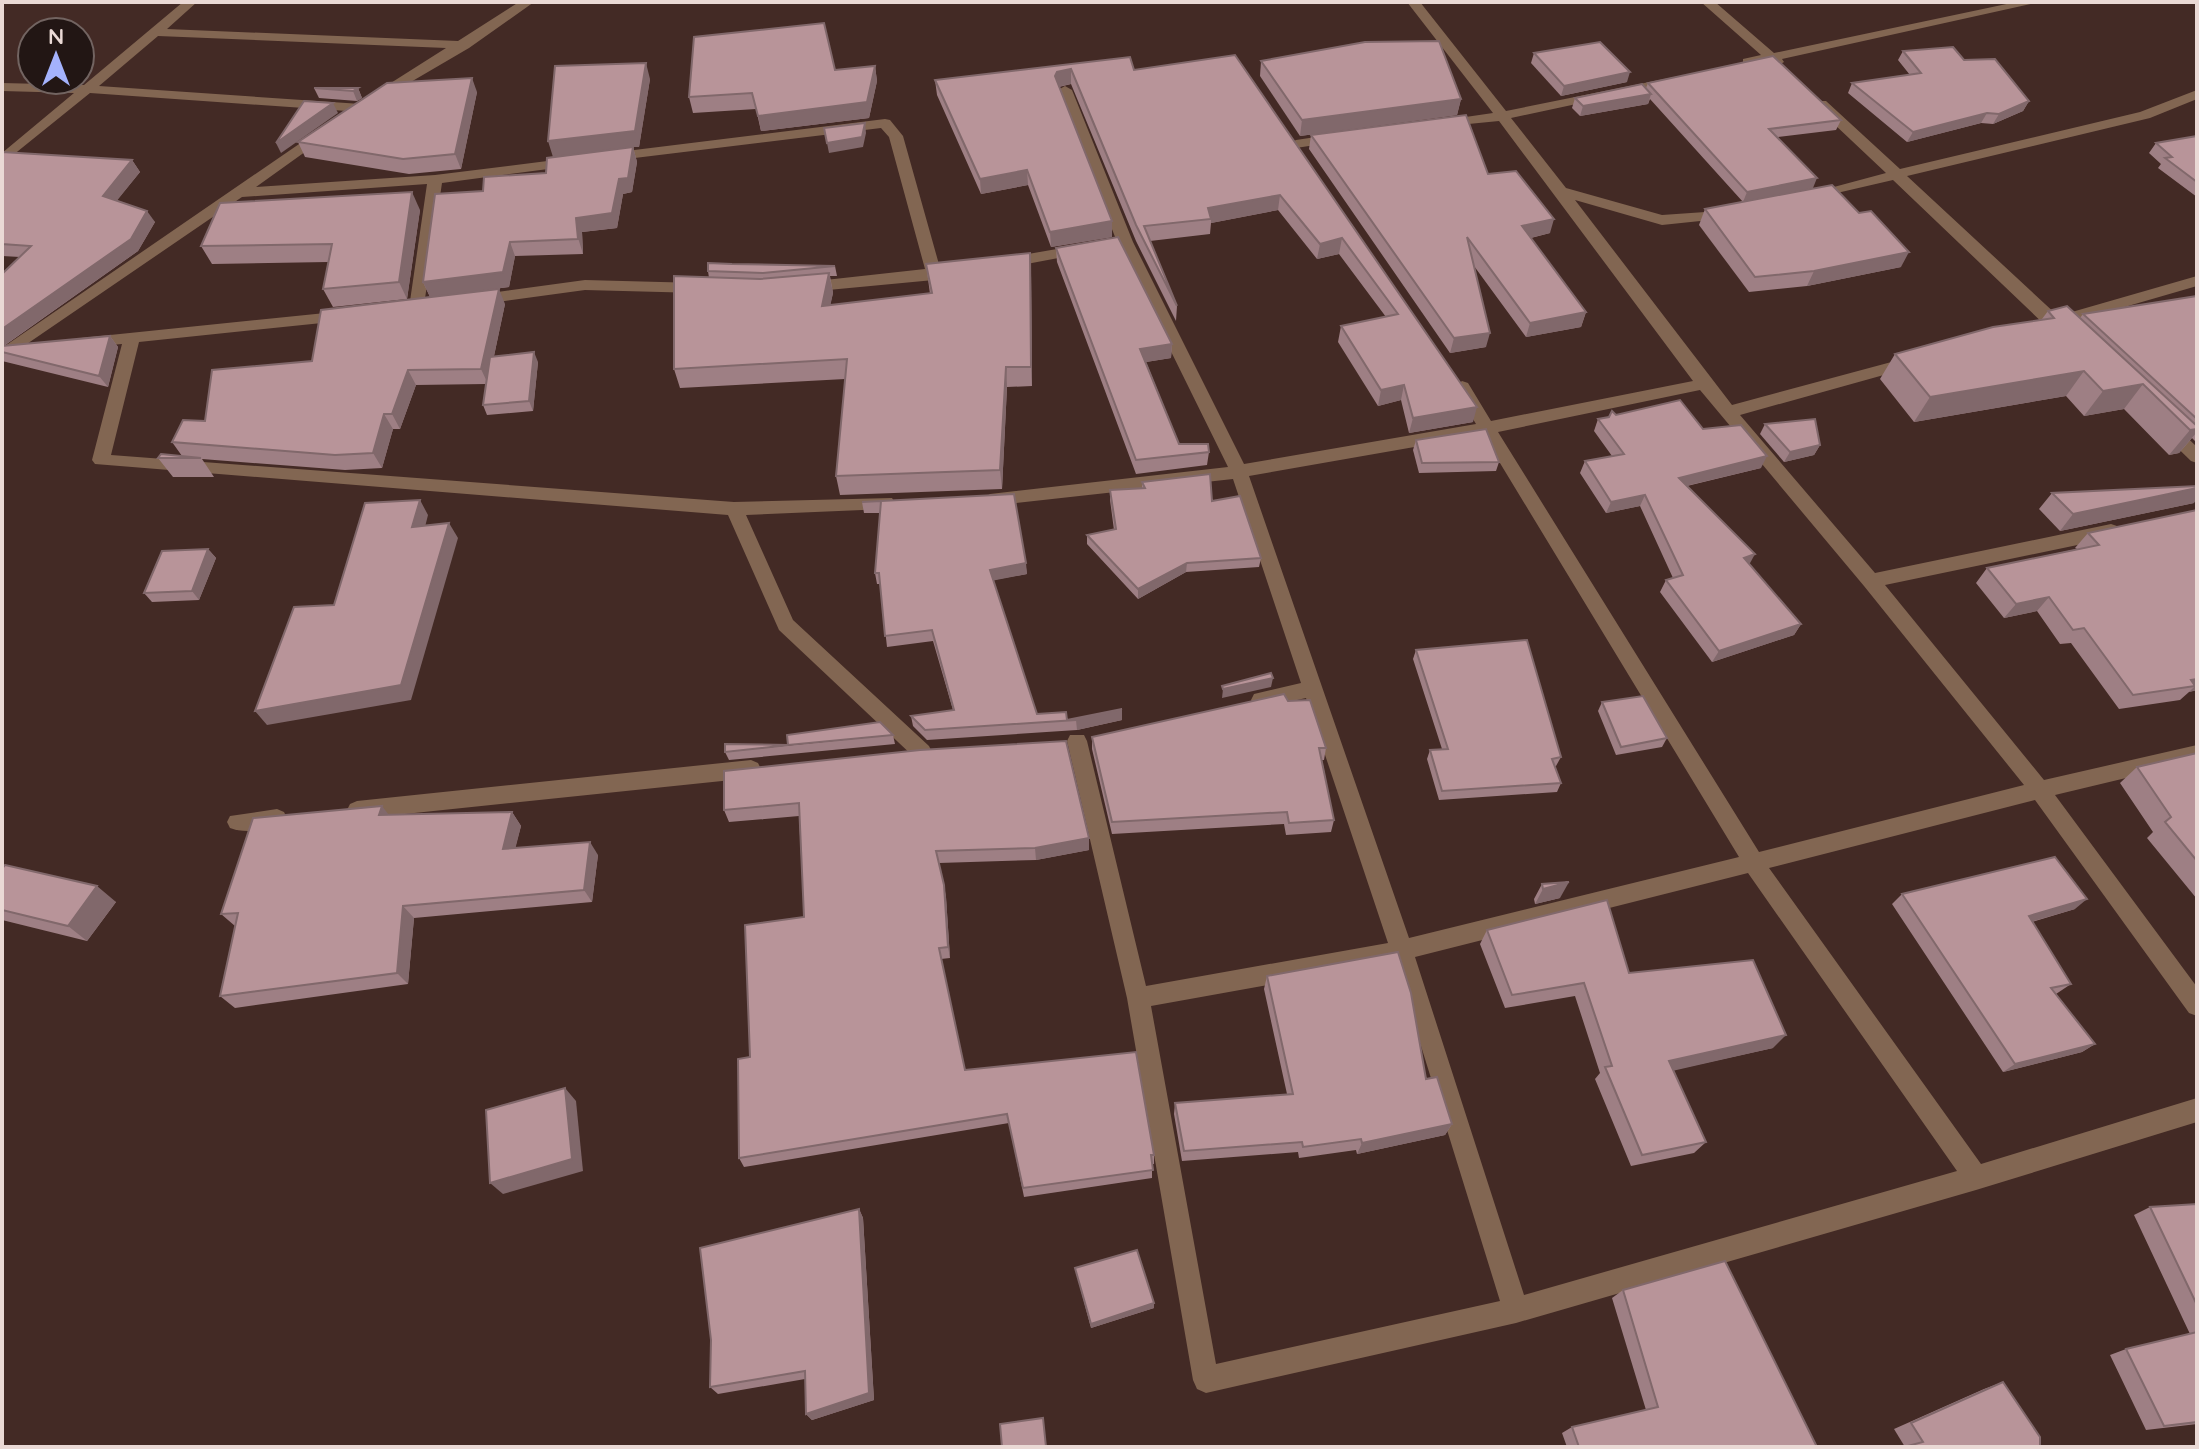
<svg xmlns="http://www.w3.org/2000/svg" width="2199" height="1449" font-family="Quicksand,sans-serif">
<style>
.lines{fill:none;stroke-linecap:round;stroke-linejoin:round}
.minor{fill:#826652;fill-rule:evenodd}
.wall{fill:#9e7f84}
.shaded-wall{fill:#81686b}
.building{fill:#b89499;stroke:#81686b;stroke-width:2}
</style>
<rect width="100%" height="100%" fill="#432a25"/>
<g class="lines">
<g class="minor">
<path d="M183,2H197L167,29L458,41L519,2H534L469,48L380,100L373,96L375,93L446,48L158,36L99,86L361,104L368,108L361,112L90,93L2,164V153L74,93L2,91V83L84,85Z"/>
<path d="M1407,2H1420L1506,111L1679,76V82L1511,118L1566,188L1662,215L1734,210V216L1729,218L1662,225L1575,200L1732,405L1910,357L1916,358V366L1740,415L1875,573L2111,524L2117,526L2120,531L2111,538L1885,585L2044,780L2197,745V761L2055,795L2197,987V1016L2189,1013L2035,800L1769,868L1981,1164L2197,1098V1122L1976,1190L1516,1323L1206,1393L1197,1389L1193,1380L1127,998L1067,741L1070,735H1084L1087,741L1146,986L1388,943L1306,698L1261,708L1254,706L1251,700L1254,694L1301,683L1233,479L990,506L981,500L990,494L1228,467L1117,242L1058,90L1065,86L1072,90L1133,242L1244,464L1476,424L1454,387L1462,381L1468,383L1491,421L1693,381L1499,121L1438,127V121L1493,113ZM1700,390L1864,586L2024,785L1759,852L1498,432ZM1483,435L1739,857L1409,938L1249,476ZM1748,873L1957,1171L1524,1295L1415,957ZM1395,962L1500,1301L1216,1364L1151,1006Z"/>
<path d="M1701,2H1715L1774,53L2016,2H2040L1782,59L1784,62L1777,66L1769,62L1743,65V59L1761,55Z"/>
<path d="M2197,90V99L2150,118L1907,176L2058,316L2197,276V286L2066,324L2074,333L2066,338L2047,327L1893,180L1811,199L1804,195L1886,173L1816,107V101H1826L1900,169L2140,112Z"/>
<path d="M885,119L890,120L903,136L940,268H959V274L934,280L807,292L799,287L807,282L925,269L889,137L881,128L610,161L603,157L610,153Z"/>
<path d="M318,131L330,134L256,187L435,175L571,158L578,162L571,166L442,183L423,312L417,313L409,308L427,184L242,197L2,361V348Z"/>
<path d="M1336,134L1341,135V141L1296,148L1289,144L1296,140Z"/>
<path d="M1080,245L1085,247V253L1005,268L997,263L1005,258Z"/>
<path d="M585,280L699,283L707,288L699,293L585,290L476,305L468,300L476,295Z"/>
<path d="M345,311L351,312V320L139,342L111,455L734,502L892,498L895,503L892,508L886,509L746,515L793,620L929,746L932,752L929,758H915L779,630L728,515L95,464L92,460L122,344L87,347L81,346V338Z"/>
<path d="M2165,420L2171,422L2197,447V463L2191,461L2159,430L2156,426Z"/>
<path d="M751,760L758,763L761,769L758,775L751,778L357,819L350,816L347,810L350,804L357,801Z"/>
<path d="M277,809L284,812L287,818L284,824C270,830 244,834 230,828L227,822L230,816Z"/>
</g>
</g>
<g class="wall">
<path d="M1903,51L1964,60L2029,101L2023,111L1993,124L1981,123L1907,142L1848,93L1852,83L1910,75L1898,60Z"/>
<path d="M1534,53L1627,82L1561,96L1531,63Z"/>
<path d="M1235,55L1473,422L1409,433L1401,400L1378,406L1338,342L1341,326L1386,317L1339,254L1317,259L1278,210L1211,223L1210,234L1150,241L1177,306L1176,321L1136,241L1071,84L1059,87L1112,221V237L1051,247L1028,185L981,194L937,95L935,80L1130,57L1134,70Z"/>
<path d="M1261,61L1461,99L1457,115L1300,136L1260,76Z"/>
<path d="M875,66L877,81L869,118L761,131L756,109L693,113L689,97L835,70Z"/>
<path d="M650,79L639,147H633L637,162L632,192L623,194L617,228L582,232L583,254L515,256L509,287L430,297L423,282L483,191L546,173L554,157Z"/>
<path d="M1648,83L1841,120L1836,130L1778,137L1813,188L1743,202L1650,99L1648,104L1580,116L1572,108L1575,98L1646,88Z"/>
<path d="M314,88H358L362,98L357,101L319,98Z"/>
<path d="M477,92L461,169L409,174L305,157L298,142Z"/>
<path d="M1311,135L1488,174L1550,233L1531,238L1586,312L1581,327L1526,337L1474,266L1486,347L1450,353L1309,149Z"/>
<path d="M2197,136V197L2158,168L2161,164L2149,153L2156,143Z"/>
<path d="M2,152L132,160L140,172L117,200L155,222L138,251L4,346L110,336L118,347L108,387L2,361V274L20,257L2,256Z"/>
<path d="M1705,209L1901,267L1807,286L1749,292L1699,225Z"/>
<path d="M420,210L407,299L333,307L323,289L328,262L212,264L201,246Z"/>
<path d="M1056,248L1172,344L1171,358L1146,362L1179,444L1209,452L1207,465L1136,474L1057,262Z"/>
<path d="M926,264L1031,273L1032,386L1007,387L1002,489L840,495L836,476L845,379L680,388L674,369L709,278L708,271L835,266L837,276H830L833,293L830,305L930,294Z"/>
<path d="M2197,296V443L2192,438L2179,453L2169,455L2124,409L2084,416L2066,396L1914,422L1880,379L1895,354L2042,319L2048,311L2080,318L2083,314Z"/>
<path d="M505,304L494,356L538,362L533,411L487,415L483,405L486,384L416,385L400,429H393L382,468L345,470L202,459L214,477H173L158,458L182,456L172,442L205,421L312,361Z"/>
<path d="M1616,415L1703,429L1761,468L1687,486L1749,564L1801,624L1794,635L1712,662L1660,592L1666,580L1673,578L1640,506L1606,513L1580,473L1585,461L1612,456L1594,431L1598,419Z"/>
<path d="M1765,424L1820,445L1814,455L1784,462L1760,434Z"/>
<path d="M1416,440L1499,462L1496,471L1419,473L1413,450Z"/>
<path d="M1142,482L1212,501L1261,558L1259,567L1186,572L1138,599L1087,544V535L1114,530L1110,500V490L1142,488Z"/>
<path d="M2052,493L2194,503L2060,531L2039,509Z"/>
<path d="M1014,494L1027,574L993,580L1037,714L1067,720H1122L1077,730L927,740L913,726L911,716L953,710L933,641L887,647L880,584H877L875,573L880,513H864L862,502Z"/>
<path d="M2197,510V690L2189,692L2180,700L2119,709L2071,643L2060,644L2037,611L2004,618L1976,583L1987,568L2077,549L2075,548L2088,533Z"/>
<path d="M208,549L216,558L199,600L152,602L144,593Z"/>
<path d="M1416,650L1561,757L1556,766H1555L1561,783L1557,792L1439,800L1427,759L1430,750L1442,749L1413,659Z"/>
<path d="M1288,701L1326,748L1324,760H1322L1334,820L1331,832L1286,835L1284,824L1112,834L1092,749V737Z"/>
<path d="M1602,702L1667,738L1662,747L1616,755L1598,711Z"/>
<path d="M893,735L895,744L729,760L725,752Z"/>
<path d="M2197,753V899L2147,838L2153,832L2120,783L2137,767Z"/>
<path d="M724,771L1089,838V850L1036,860L939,863L946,897L950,958L941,959L965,1070L1154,1155V1164H1152V1178L1024,1197L1009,1123L744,1167L739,1158L750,1057L804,917L799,816L729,822L724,810Z"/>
<path d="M512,812L521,826L515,848L598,855L592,902L414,918L408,984L235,1008L220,996L235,926L221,914L389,815Z"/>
<path d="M2,869L116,902L87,941L2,920Z"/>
<path d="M1542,884L1560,898L1535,904L1534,899Z"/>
<path d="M1902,894L2075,909L2032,922L2071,984L2056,994L2095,1044L2082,1052L2003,1072L1892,904Z"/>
<path d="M1487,930L1629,973L1773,1048L1673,1070L1706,1142L1694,1153L1631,1166L1595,1079L1600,1073L1575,996L1505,1008L1480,944Z"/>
<path d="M1267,976L1426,1079L1452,1124L1445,1135L1357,1154L1356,1150L1299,1158L1298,1152L1182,1161L1174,1114L1175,1103L1287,1094L1264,989Z"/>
<path d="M2197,1204V1424L2146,1430L2110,1355L2126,1349L2190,1334L2134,1215L2150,1207Z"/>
<path d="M859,1209L863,1218L874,1400L812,1420L806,1414L805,1379L718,1394L710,1387Z"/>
<path d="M1075,1268L1154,1303V1308L1091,1328Z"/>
<path d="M1623,1290L1817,1447H1567L1562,1433L1572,1427L1646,1410L1612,1298Z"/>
<path d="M2003,1382L2040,1447H1905L1894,1429L1984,1389Z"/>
</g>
<g class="shaded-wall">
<path d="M646,63L650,79L639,147H633L637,162L632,192L623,194L617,228L582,232L583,254L548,141Z"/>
<path d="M875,66L877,81L869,118L761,131L758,116Z"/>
<path d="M1071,69V84L1057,87L1055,76L1057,72Z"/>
<path d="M1630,72L1627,82L1561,96L1564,86Z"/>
<path d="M472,78L477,92L461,169L455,154Z"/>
<path d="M358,88L362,98L357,101L353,91Z"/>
<path d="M1651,94L1648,104L1580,116L1583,106Z"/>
<path d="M1461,99L1457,115L1300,136L1302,120Z"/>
<path d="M2029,101L2023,111L1993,124L1999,114Z"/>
<path d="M333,103L338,113L281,153L276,143Z"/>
<path d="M1987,113L1981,123L1907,142L1913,132Z"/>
<path d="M865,123L866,133L863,147L829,153L827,143Z"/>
<path d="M132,160L140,172L111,208L103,196Z"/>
<path d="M1027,170L1028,185L981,194L980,179Z"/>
<path d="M1817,178L1813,188L1743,202L1747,192Z"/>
<path d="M412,192L420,210L407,299L399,282Z"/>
<path d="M1280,195L1278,210L1211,223V219L1208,208Z"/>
<path d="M147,211L155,222L138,251L2,347V329Z"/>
<path d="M1554,219L1550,233L1518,241L1522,226Z"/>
<path d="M1112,221V237L1051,247L1050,232Z"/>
<path d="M1342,238L1339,254L1317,259L1320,244Z"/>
<path d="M510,242L515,256L509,287L430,297L423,282Z"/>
<path d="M1909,252L1901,267L1807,286L1814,271Z"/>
<path d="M1030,253L1031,273L1032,386L1031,367Z"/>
<path d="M829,273L833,293L826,326L822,306Z"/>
<path d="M499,289L505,304L488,384L481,369Z"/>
<path d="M1586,312L1581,327L1526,337L1530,323Z"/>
<path d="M1490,333L1486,347L1450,353L1454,338Z"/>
<path d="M110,336L118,347L108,387L99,376Z"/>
<path d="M1172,344L1171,358L1140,363V349Z"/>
<path d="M534,352L538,362L533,411L529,401Z"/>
<path d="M1006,367L1007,387L1002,489L1000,470Z"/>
<path d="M408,370L416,385L400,429L392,414Z"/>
<path d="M2084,371L2066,396L1914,422L1930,397Z"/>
<path d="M2143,384L2124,409L2084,416L2103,391Z"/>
<path d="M1404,385L1401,400L1378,406L1381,390Z"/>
<path d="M1477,407L1473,422L1409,433L1413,418Z"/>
<path d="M384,414L393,429L382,468L373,453Z"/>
<path d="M2197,429V432L2179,453L2169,455L2190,430Z"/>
<path d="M1820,445L1814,455L1784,462L1790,452Z"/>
<path d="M1767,456L1761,468L1673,489L1679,478Z"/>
<path d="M2197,488V499L2194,503L2060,531L2073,514Z"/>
<path d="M1645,495L1640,506L1606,513L1611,502Z"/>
<path d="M420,500L428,515L421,543L412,527Z"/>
<path d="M449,523L458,538L411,700L267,725L255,711Z"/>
<path d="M208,549L216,558L199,600L192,591Z"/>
<path d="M1755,554L1749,565L1744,558Z"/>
<path d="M1026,563L1027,574L991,581L990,570Z"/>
<path d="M1187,563L1186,572L1138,599V589Z"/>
<path d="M2049,597L2037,611L2004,618L2016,604Z"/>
<path d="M1801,624L1794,635L1712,662L1719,651Z"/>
<path d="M1273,678L1271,687L1222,698L1223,689Z"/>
<path d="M2197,679V690L2189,692L2195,686L2191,680Z"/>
<path d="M1122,709V720L1077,730L1076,720Z"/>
<path d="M382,806L392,819L379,815Z"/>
<path d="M512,812L521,826L512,862L503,849Z"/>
<path d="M1089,838V850L1036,860L1035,848Z"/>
<path d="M590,842L598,855L592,902L584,890Z"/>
<path d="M1569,882L1560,898L1535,904L1543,889Z"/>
<path d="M944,885L946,897L950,958L948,947Z"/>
<path d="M97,886L116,902L87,941L68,926Z"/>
<path d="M2087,899L2075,909L2017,926L2029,916Z"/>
<path d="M403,906L414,918L408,984L397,973Z"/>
<path d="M1786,1035L1773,1048L1659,1074L1669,1061Z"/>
<path d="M2095,1044L2082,1052L2003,1072L2015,1064Z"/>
<path d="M565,1088L576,1101L583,1171L503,1194L490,1183Z"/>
<path d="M1452,1124L1445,1135L1357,1154L1362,1143Z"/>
<path d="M859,1209L863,1218L874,1400L812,1420L806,1414Z"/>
<path d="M1154,1303V1308L1091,1328V1324Z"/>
</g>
<g class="building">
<path d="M824,23L835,70L875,66L867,102L758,116L752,93L689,97L694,37Z"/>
<path d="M1439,41L1461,99L1302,120L1261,61L1365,42Z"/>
<path d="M1600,42L1630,72L1564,86L1534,53Z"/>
<path d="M1953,47L1964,60L1995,59L2029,101L1999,114L1987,113L1913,132L1852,83L1921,73L1903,51Z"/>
<path d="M1235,55L1477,407L1413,418L1404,385L1381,390L1341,326L1398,314L1342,238L1320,244L1280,195L1208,208L1211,219L1144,226L1177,306L1136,225L1071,69L1057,72L1055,76L1112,221L1050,232L1027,170L980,179L935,80L1130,57L1134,70Z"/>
<path d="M1773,56L1841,120L1769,129L1817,178L1747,192L1648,83Z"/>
<path d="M646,63L635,131L548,141L555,66Z"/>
<path d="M472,78L455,154L403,159L298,142L387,83Z"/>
<path d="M1642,84L1651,94L1583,106L1575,98Z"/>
<path d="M314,88H358L353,91Z"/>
<path d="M304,101L333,103L276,143Z"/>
<path d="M1466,115L1488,174L1516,171L1554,219L1522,226L1586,312L1530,323L1467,237L1490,333L1454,338L1311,135Z"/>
<path d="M865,123L862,137L827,143L824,128Z"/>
<path d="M2197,136V182L2165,158L2172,157L2156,143Z"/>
<path d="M633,147L628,178L619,179L612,213L576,218L578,239L510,242L503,272L423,282L435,194L483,191L484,177L546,173L547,158Z"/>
<path d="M2,152L132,160L103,196L147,211L131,239L2,329V274L31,246L2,244Z"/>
<path d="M1832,185L1859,213L1871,211L1909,252L1814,271L1755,277L1705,209Z"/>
<path d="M412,192L399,282L323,289L332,244L201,246L220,203Z"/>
<path d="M1118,237L1172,344L1140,349L1179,444H1208L1209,452L1136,460L1056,248Z"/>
<path d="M1030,253L1031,367H1006L1000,470L836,476L847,359L674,369V276L760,279L829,273L822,306L932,293L926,264Z"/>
<path d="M708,263L732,264L835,266L763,273L708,271Z"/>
<path d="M499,289L481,369L408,370L392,414H384L373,453L335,455L172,442L183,420L205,421L212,370L312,361L321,310Z"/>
<path d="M2197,296V419L2083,314Z"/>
<path d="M2067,306L2197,426V429L2190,430L2143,384L2103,391L2084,371L1930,397L1895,354L1993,327L2054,318L2048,311Z"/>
<path d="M110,336L99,376L2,352V346Z"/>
<path d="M534,352L529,401L483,405L490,357Z"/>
<path d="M1680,400L1703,429L1741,425L1767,456L1679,478L1755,554L1744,558L1801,624L1719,651L1666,580L1683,575L1645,495L1611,502L1585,461L1624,454L1598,419L1609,417L1612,411L1616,415Z"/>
<path d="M1815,419L1820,445L1790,452L1765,424Z"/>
<path d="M1486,429L1499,462L1422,463L1416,440Z"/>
<path d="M161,454L201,458H158Z"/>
<path d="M1210,474L1212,501L1240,496L1261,558L1187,563L1138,589L1087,535L1116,529L1110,490L1145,488L1142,482Z"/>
<path d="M2197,486V488L2073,514L2052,493Z"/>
<path d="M1014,494L1026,563L990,570L1037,714L1066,712L1067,720L1122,709L1076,720L925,730L911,716L954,710L932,630L885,636L879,573H875L881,501L862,502Z"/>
<path d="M420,500L412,527L449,523L401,685L255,711L294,607L334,605L365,503Z"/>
<path d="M2197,510V679L2191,680L2195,686L2133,695L2084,628L2073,630L2049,597L2016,604L1987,568L2099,545L2088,533Z"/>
<path d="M208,549L192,591L144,593L162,551Z"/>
<path d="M1527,640L1561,757L1552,759L1561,783L1442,791L1430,750L1448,749L1416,650Z"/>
<path d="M1271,673L1273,678L1223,689L1222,686Z"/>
<path d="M1284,694L1288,701L1310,700L1326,748H1319L1334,820L1289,823L1287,812L1112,822L1092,737Z"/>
<path d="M1643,696L1667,738L1621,747L1602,702Z"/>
<path d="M880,722L893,735L788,745L787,735Z"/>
<path d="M1066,741L1089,838L1035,848L936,851L944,885L948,947L939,948L965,1070L1136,1052L1154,1155H1151L1153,1170L1023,1188L1007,1114L739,1158L738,1059L750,1057L745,925L804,917L799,803L724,810V771L920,750Z"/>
<path d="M725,744L788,745L725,752Z"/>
<path d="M2197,753V861L2165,822L2171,817L2137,767Z"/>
<path d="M382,806L379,815L512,812L503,849L590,842L584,890L403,906L397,973L220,996L238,913L221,914L253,818Z"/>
<path d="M2055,857L2087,899L2029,916L2071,984L2051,988L2095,1044L2015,1064L1902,894Z"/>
<path d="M5,865L97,886L68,926L2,910V869Z"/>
<path d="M1569,882L1543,889L1542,884Z"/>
<path d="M1607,900L1629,973L1753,960L1786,1035L1669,1061L1706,1142L1642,1155L1605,1067L1612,1066L1584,983L1512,995L1487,930Z"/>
<path d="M1398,952L1411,993L1426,1079L1437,1077L1452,1124L1362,1143L1361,1139L1303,1147L1302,1142L1184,1151L1175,1103L1293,1094L1267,976Z"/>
<path d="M565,1088L572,1159L490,1183L486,1110Z"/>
<path d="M2197,1204V1305L2150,1207Z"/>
<path d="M859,1209L869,1393L806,1414L805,1371L710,1387L711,1340L700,1248Z"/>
<path d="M1137,1250L1154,1303L1091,1324L1075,1268Z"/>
<path d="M1725,1261L1817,1447H1579L1572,1427L1658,1407L1623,1290Z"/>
<path d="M2197,1332V1422L2164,1426L2126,1349Z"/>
<path d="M2003,1382L2040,1437V1447H1904L1923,1442L1911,1423Z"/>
<path d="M1043,1418L1046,1447H1002L1000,1424Z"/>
</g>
<rect width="2199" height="1449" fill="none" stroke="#ead9d5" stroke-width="8"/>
<g transform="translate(56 56)"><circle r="38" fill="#221614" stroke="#726461" stroke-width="2"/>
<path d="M0-6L14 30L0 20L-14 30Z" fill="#a4b2fc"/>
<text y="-12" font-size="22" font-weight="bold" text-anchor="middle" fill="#ead9d5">N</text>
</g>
</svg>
